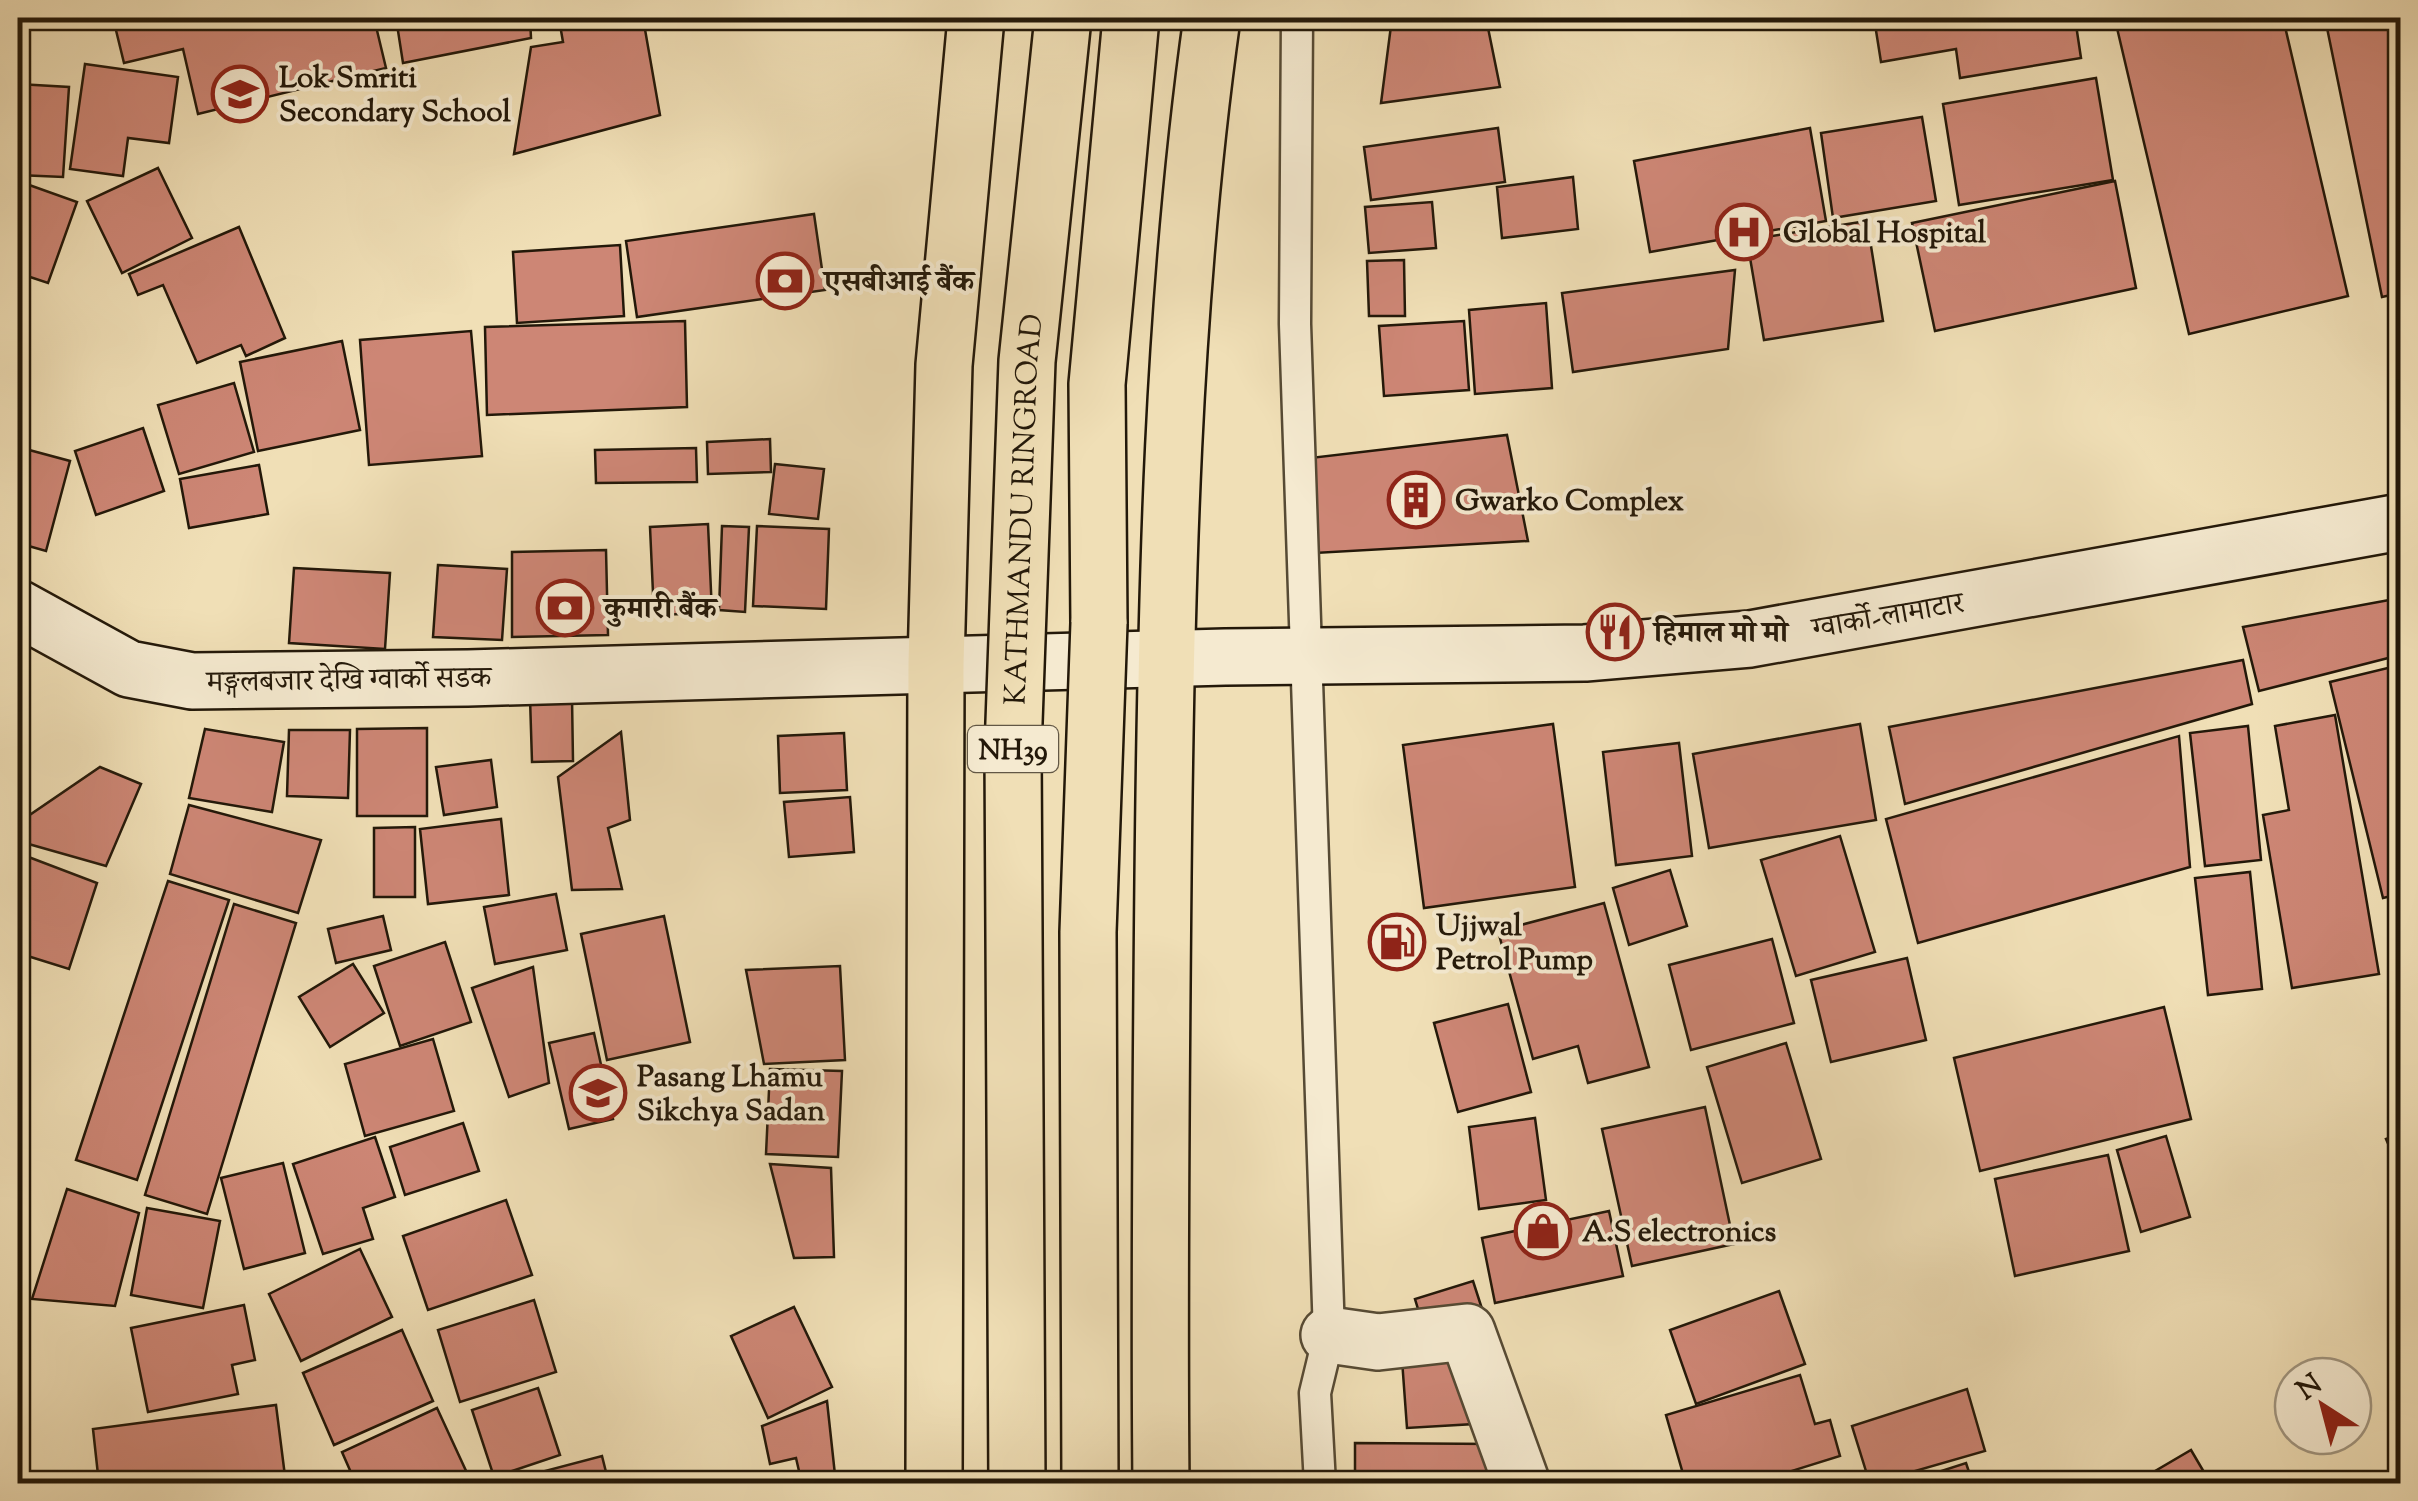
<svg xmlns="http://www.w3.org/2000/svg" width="2418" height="1501" font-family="'Sorts Mill Goudy','Noto Serif Devanagari',serif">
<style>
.building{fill:#cd8675;stroke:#231809;stroke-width:2.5}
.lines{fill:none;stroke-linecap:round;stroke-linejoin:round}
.lane-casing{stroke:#564a34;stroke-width:35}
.street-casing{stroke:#564a34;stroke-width:60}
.secondary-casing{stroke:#231809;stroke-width:60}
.primary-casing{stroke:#231809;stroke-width:60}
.highway-casing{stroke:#231809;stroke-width:60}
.lane{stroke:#f5ead0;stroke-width:30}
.street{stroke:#f5ead0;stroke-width:55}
.secondary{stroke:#f5ead0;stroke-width:55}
.primary{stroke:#f0dfb6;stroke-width:55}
.highway{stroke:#f0dfb6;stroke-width:55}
.highway-bridge-casing{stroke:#231809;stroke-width:60;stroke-linecap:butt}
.highway-bridge{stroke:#f0dfb6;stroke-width:55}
.labels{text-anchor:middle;stroke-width:8;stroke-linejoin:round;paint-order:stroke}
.shield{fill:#f5ead0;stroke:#625745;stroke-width:2.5}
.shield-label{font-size:28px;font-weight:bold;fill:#231809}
.poi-label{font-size:30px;font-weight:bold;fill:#231809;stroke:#f5ead0;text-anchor:start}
.street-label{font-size:30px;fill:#231809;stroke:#f5ead0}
</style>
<rect width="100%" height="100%" fill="#f0dfb6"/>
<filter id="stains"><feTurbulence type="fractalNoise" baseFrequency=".002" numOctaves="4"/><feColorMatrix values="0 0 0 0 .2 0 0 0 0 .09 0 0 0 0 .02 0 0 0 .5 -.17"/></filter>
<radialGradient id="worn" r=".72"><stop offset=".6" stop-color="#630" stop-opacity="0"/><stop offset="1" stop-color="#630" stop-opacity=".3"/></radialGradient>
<g class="building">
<path d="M113,18H374L386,68L198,114L183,49L124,63Z"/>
<path d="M396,18H530L531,38L403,63Z"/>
<path d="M643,18L660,115L514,154L531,47L563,42L559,19Z"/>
<path d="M1392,18H1486L1500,87L1381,103Z"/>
<path d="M1874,18H2075L2081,58L1960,78L1956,49L1881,62Z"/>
<path d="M2163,18H2283L2348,296L2189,334L2117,28Z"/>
<path d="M2325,18H2400V293L2382,297Z"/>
<path d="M85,64L178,77L169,143L128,138L123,176L70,169Z"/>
<path d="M2096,78L2113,180L1959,205L1943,104Z"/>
<path d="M18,84L69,87L63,177L18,175Z"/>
<path d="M1922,117L1936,201L1833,218L1821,133Z"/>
<path d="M1498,128L1505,182L1371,200L1364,147Z"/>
<path d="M1810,128L1826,221L1650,252L1634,161Z"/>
<path d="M158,168L192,238L122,273L87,201Z"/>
<path d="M1573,177L1578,229L1502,238L1497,187Z"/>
<path d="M18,181L77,202L48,283L18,273Z"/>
<path d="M2115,181L2136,288L1935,331L1912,223Z"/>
<path d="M1432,202L1436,248L1369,253L1365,207Z"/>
<path d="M814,214L825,290L637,317L626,241Z"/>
<path d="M1867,221L1883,321L1764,340L1747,240Z"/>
<path d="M239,227L285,338L246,356L241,345L197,363L163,285L138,295L129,274Z"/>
<path d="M620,245L624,316L517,323L513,252Z"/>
<path d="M1404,260L1405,316H1369L1367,261Z"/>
<path d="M1735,270L1728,349L1573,372L1562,293Z"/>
<path d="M1546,303L1552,388L1475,394L1469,310Z"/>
<path d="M685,321L687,407L487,415L485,327Z"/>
<path d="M1464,321L1469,390L1384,396L1379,326Z"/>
<path d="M471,331L482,456L369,465L360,340Z"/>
<path d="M342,341L360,430L258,451L240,362Z"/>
<path d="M234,383L254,452L179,474L158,405Z"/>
<path d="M143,428L164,491L96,515L75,451Z"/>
<path d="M1507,435L1528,541L1315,553L1310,458Z"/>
<path d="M770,439L771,472L708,474L707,442Z"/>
<path d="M18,447L70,461L46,551L18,543Z"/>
<path d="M696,448L697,482L596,483L595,450Z"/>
<path d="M775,464L824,469L818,519L769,514Z"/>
<path d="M259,465L268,514L189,528L180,479Z"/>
<path d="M708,524L712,613L654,615L650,527Z"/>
<path d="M722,526L749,527L745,612L719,610Z"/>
<path d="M757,526L829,529L826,609L753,606Z"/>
<path d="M606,550L608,635L512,637V552Z"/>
<path d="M438,565L507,569L502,640L433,637Z"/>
<path d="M294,568L390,573L385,649L289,643Z"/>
<path d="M2400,598V655L2259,691L2243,627Z"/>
<path d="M18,650L28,653L18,693Z"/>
<path d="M2243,660L2252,704L1905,804L1889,727Z"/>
<path d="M2400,665V894L2383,898L2330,682Z"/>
<path d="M572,697L573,761L532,762L530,698Z"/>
<path d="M2335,715L2379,974L2292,988L2263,815L2289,810L2275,726Z"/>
<path d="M1553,724L1575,887L1424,908L1403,745Z"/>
<path d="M1860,724L1876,820L1709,848L1693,754Z"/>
<path d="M2248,726L2261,860L2205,866L2190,733Z"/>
<path d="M427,728V816H357V729Z"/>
<path d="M205,729L284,742L272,812L189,798Z"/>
<path d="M289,730H350L348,798L287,796Z"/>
<path d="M621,732L630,820L608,828L622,889L572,890L558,777Z"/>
<path d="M844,733L847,790L780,793L778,736Z"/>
<path d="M2179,736L2190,867L1918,943L1886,819Z"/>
<path d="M1679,743L1692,856L1616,865L1603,752Z"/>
<path d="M491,760L497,807L444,815L436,767Z"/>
<path d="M100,767L141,784L106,866L18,841V823Z"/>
<path d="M850,797L854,852L789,857L784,802Z"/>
<path d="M189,805L321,840L298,913L170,874Z"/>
<path d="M501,819L509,895L428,904L420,829Z"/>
<path d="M415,827V897H374V828Z"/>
<path d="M1840,836L1875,952L1796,976L1761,860Z"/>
<path d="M18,853L97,883L69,969L18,953Z"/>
<path d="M1670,870L1687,926L1629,945L1613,888Z"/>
<path d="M2250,872L2262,989L2208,995L2195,878Z"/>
<path d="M168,881L229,900L137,1180L76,1160Z"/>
<path d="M556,894L567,950L495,964L484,907Z"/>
<path d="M1604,903L1649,1067L1588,1083L1578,1046L1533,1059L1498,931Z"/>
<path d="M234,904L296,923L207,1214L145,1195Z"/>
<path d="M383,916L391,950L336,963L328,929Z"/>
<path d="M664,916L690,1042L607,1060L581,934Z"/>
<path d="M1772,939L1794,1023L1691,1050L1669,965Z"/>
<path d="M445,942L471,1022L400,1046L374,966Z"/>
<path d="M1907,958L1926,1040L1831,1062L1811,980Z"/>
<path d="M353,964L384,1013L330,1047L299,997Z"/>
<path d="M840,966L845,1060L764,1064L746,970Z"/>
<path d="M533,967L549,1083L509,1097L472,988Z"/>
<path d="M1508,1004L1531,1092L1458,1112L1434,1023Z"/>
<path d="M2164,1007L2191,1119L1980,1171L1954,1058Z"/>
<path d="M594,1033L613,1119L569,1129L549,1043Z"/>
<path d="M433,1039L454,1111L365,1136L345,1064Z"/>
<path d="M1786,1043L1821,1159L1742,1183L1707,1067Z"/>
<path d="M770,1069L842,1071L838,1157L766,1154Z"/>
<path d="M1705,1107L1734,1244L1632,1266L1602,1129Z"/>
<path d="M1535,1118L1546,1200L1479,1209L1469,1127Z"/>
<path d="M463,1123L479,1171L405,1195L390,1147Z"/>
<path d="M2400,1134V1171L2386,1139Z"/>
<path d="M2166,1136L2190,1217L2141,1232L2117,1150Z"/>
<path d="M375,1137L395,1197L363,1208L373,1239L323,1254L293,1164Z"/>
<path d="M2108,1155L2129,1251L2015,1276L1995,1179Z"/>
<path d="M283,1163L305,1253L244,1269L221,1178Z"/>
<path d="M770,1164L831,1168L834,1257L794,1258Z"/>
<path d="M67,1189L139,1213L115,1306L32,1299Z"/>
<path d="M506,1200L532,1275L428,1310L403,1236Z"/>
<path d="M147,1208L220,1221L203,1308L131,1295Z"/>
<path d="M1609,1211L1623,1276L1495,1303L1482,1238Z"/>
<path d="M360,1249L392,1317L301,1361L269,1294Z"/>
<path d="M1473,1281L1484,1315L1425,1332L1415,1299Z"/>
<path d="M1779,1291L1805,1364L1696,1404L1670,1330Z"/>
<path d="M534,1300L556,1372L460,1402L438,1330Z"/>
<path d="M244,1305L255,1360L232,1365L238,1394L148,1412L131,1328Z"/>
<path d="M794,1307L832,1387L768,1418L731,1336Z"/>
<path d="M402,1330L433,1401L334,1445L303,1373Z"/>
<path d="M1469,1341L1474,1424L1407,1428L1401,1346Z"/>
<path d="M1800,1375L1815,1424L1830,1420L1840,1456L1750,1484H1686L1666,1415Z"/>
<path d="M538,1388L560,1455L494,1477L472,1410Z"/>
<path d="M1967,1389L1985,1451L1870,1484L1852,1426Z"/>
<path d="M827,1401L836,1484H802L796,1458L770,1464L762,1426Z"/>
<path d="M276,1405L286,1484H99L93,1429Z"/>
<path d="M437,1408L467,1473L444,1484H356L342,1452Z"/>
<path d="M1355,1443L1495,1444V1484H1355Z"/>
<path d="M2191,1450L2211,1484H2133Z"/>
<path d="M602,1456L609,1484H496Z"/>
<path d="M1966,1463L1973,1484H1901Z"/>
</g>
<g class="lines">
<g class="lane-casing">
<path id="lane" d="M1297,18L1295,324L1329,1335L1315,1393L1320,1484"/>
</g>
<g class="street-casing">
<path id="street" d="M1329,1335L1378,1342L1467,1332L1522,1484"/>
</g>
<g class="secondary-casing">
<path id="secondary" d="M18,608L129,669L192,681L468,678L1225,657L1585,653L1750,639L2400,522"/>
</g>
<g class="primary-casing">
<g id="primary">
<path d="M934,1484L936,664L944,365L976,18"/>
<path d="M1161,1484C1159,1282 1161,1080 1163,878C1166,591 1172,303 1212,18"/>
</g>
</g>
<g class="highway-casing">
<path id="highway" d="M1099,623L1097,384L1131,18"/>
</g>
<use href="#lane" class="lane"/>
<use href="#street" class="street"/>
<use href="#secondary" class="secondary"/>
<use href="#primary" class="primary"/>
<use href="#highway" class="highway"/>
<g class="highway-bridge-casing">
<g id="highway-bridge">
<path id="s1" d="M1017,1484L1013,750L1027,361L1063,18"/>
<path d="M1090,1484L1088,932L1099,623"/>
</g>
</g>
<use href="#highway-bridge" class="highway-bridge"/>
</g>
<defs>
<g id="school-ring" transform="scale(2.875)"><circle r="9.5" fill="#f5ead0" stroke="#8f2418" stroke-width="1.5"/><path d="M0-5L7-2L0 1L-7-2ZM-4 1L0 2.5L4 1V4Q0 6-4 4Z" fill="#8f2418"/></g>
<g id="hospital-ring" transform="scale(2.875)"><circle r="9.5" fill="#f5ead0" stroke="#8f2418" stroke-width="1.5"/><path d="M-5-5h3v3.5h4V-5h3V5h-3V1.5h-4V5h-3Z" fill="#8f2418"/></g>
<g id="bank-ring" transform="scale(2.875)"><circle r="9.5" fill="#f5ead0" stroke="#8f2418" stroke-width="1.5"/><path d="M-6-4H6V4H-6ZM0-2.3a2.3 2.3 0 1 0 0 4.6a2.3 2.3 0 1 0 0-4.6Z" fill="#8f2418"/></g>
<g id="building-ring" transform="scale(2.875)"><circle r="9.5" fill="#f5ead0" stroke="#8f2418" stroke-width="1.5"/><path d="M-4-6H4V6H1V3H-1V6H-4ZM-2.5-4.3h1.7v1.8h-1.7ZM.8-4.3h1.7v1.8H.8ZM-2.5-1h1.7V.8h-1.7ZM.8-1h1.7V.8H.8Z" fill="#8f2418"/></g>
<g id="restaurant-ring" transform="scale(2.875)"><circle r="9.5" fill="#f5ead0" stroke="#8f2418" stroke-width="1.5"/><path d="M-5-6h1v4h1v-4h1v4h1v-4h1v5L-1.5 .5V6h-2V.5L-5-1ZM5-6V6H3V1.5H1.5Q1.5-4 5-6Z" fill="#8f2418"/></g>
<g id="fuel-ring" transform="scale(2.875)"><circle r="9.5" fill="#f5ead0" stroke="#8f2418" stroke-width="1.5"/><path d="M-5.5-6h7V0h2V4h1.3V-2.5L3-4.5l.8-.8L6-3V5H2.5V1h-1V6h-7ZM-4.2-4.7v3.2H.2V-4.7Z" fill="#8f2418"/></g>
<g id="shop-ring" transform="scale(2.875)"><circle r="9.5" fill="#f5ead0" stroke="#8f2418" stroke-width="1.5"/><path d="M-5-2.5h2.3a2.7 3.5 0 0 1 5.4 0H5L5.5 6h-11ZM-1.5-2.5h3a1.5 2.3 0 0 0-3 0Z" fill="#8f2418"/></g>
</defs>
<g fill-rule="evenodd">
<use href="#school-ring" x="240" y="94"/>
<use href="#hospital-ring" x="1744" y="232"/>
<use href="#bank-ring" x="785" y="281"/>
<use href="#building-ring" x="1416" y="500"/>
<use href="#bank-ring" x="565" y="608"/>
<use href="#restaurant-ring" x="1615" y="632"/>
<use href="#fuel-ring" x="1397" y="942"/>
<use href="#school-ring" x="598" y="1093"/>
<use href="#shop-ring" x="1543" y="1231"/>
</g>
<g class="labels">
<rect class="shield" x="968" y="726" width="90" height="46" rx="8"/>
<g class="shield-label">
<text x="1013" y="759">NH39</text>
</g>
<g class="poi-label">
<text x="279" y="87">Lok Smriti<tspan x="279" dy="34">Secondary School</tspan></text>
<text x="1783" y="242">Global Hospital</text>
<text x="824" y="291">एसबीआई बैंक</text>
<text x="1455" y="510">Gwarko Complex</text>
<text x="604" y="618">कुमारी बैंक</text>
<text x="1654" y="642">हिमाल मो मो</text>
<text x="1436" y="935">Ujjwal<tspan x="1436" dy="34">Petrol Pump</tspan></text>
<text x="637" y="1086">Pasang Lhamu<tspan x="637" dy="34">Sikchya Sadan</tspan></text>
<text x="1582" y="1241">A.S electronics</text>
</g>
<g class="street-label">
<text dy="10" stroke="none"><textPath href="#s1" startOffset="975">KATHMANDU RINGROAD</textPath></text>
<text transform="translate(1888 615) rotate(-10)" y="10">ग्वार्को-लामाटार</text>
<text transform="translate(349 679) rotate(-1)" y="10">मङ्गलबजार देखि ग्वार्को सडक</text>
</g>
</g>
<rect width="2418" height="1501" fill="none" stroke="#f0dfb6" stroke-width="60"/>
<rect x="20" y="20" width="2378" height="1461" fill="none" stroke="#231809" stroke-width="5"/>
<rect x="30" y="30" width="2358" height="1441" fill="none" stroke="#231809" stroke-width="2.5"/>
<g transform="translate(2323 1406) rotate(324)"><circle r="48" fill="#f5ead0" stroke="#a19680" stroke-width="2.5"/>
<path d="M0-8L18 38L0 25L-18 38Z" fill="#8f2418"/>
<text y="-15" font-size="28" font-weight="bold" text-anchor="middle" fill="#231809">N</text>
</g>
<rect width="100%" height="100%" filter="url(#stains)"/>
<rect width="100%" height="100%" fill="url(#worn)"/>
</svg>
